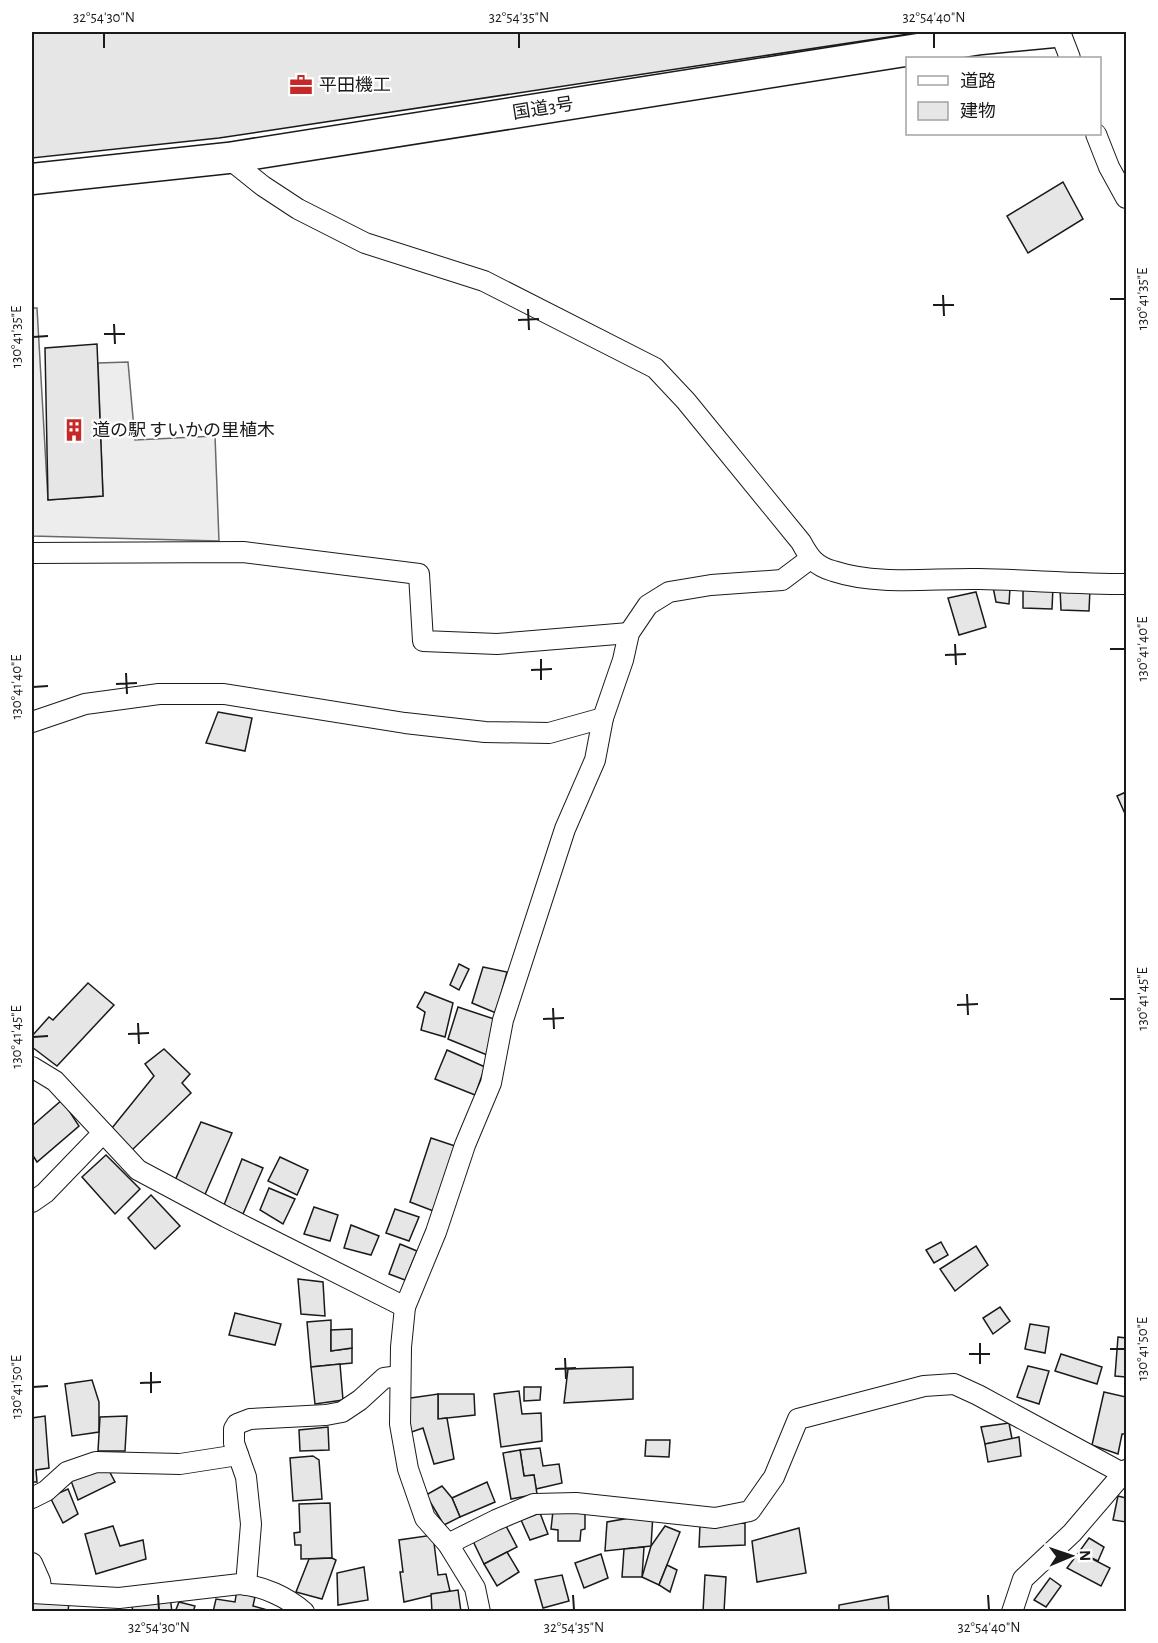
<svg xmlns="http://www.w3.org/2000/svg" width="1158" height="1643" font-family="'Alegreya Sans','Noto Sans JP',sans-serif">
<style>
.parking{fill:#ededed;stroke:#6a6a6a;stroke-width:1.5}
.building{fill:#e6e6e6;stroke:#1a1a1a;stroke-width:1.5}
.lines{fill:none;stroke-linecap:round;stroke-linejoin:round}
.minor-casing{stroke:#1a1a1a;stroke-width:22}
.highway-casing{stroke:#1a1a1a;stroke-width:33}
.minor{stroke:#fff;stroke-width:20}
.highway{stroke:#fff;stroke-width:30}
.ticks{fill:none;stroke:#1a1a1a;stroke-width:2}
.labels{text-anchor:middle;stroke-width:4.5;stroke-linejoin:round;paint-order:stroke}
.poi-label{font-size:18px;fill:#1a1a1a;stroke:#fff;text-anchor:start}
.street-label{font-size:18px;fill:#1a1a1a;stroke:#fff}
.neatline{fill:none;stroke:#1a1a1a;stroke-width:2}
.ticks-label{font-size:15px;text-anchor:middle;fill:#1a1a1a}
</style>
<rect width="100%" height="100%" fill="#fff"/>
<path class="parking" d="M32,308H37L48,500L103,496L98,363L128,362L135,440L215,436L219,541L32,536Z"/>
<g class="building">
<path d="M32,32H922L219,138L32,158Z"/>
<path d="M1063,182L1083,219L1028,253L1007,216Z"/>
<path d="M97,344L103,496L48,500L45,348Z"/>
<path d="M1023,586L1053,587L1052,609L1023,608Z"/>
<path d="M993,587L1010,588L1009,604L996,602Z"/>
<path d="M1060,588L1090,589L1089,611L1061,610Z"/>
<path d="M976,592L986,627L959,635L948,598Z"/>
<path d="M218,712L252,718L245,751L206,743Z"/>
<path d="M1126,792V816L1117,796Z"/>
<path d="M459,964L469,969L459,990L450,985Z"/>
<path d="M483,967L507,972L496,1013L472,1003Z"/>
<path d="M88,983L114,1005L57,1066L32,1047V1036L49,1017L53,1020Z"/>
<path d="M425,992L453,1003L445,1037L421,1030L425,1012L417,1007Z"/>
<path d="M458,1007L497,1020L487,1055L448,1039Z"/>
<path d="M164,1049L190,1074L182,1083L191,1093L131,1151L112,1128L154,1076L145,1064Z"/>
<path d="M447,1050L485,1067L475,1095L435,1079Z"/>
<path d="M62,1100L79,1126L37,1162L32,1154V1126Z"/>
<path d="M201,1122L232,1133L203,1199L173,1185Z"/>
<path d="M431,1138L458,1147L436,1212L410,1202Z"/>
<path d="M106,1155L140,1189L115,1214L82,1177Z"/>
<path d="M280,1157L308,1170L297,1195L268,1181Z"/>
<path d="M242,1159L263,1168L243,1214L224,1205Z"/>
<path d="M269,1188L295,1199L283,1224L260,1210Z"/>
<path d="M151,1195L180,1226L155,1249L128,1218Z"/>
<path d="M314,1207L338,1215L330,1241L304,1234Z"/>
<path d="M395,1209L419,1217L409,1241L386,1233Z"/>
<path d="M351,1225L379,1236L371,1255L344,1248Z"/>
<path d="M941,1242L948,1255L934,1263L926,1250Z"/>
<path d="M400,1244L417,1251L405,1280L389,1274Z"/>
<path d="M976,1246L988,1265L955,1291L940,1269Z"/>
<path d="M298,1279L323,1282L325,1316L301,1314Z"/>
<path d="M1000,1307L1010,1321L993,1334L983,1318Z"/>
<path d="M235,1313L281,1324L275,1345L229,1335Z"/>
<path d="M331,1320V1351L352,1348V1363L311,1367L307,1322Z"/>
<path d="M1030,1324L1049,1327L1045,1353L1025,1349Z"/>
<path d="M352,1329V1348L331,1351V1330Z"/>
<path d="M1118,1337L1126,1338V1377L1115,1376Z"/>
<path d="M1061,1354L1102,1367L1097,1384L1055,1371Z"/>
<path d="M340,1364L343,1400L315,1404L311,1367Z"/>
<path d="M1028,1366L1049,1371L1039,1404L1017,1397Z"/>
<path d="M633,1367V1399L564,1403L568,1369Z"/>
<path d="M92,1380L99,1402V1432L72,1436L65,1384Z"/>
<path d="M524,1387H541L540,1400L524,1401Z"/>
<path d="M519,1391L522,1414L541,1413L542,1441L501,1447L494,1394Z"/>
<path d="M1104,1392L1126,1397V1434H1122L1118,1454L1092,1445Z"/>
<path d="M438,1394H474L475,1415L438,1419Z"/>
<path d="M438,1394V1419L447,1418L454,1459L434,1464L423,1428L406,1434L404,1399Z"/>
<path d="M45,1416L49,1468L36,1470L37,1482H32V1418Z"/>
<path d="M127,1416L125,1451H98L100,1417Z"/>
<path d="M1009,1423L1012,1439L985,1444L981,1427Z"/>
<path d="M328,1427L329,1450L300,1451L299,1430Z"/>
<path d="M1019,1437L1021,1456L988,1462L985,1444Z"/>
<path d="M646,1440H670L669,1457L645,1456Z"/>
<path d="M540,1448L543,1466L559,1464L562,1483L536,1489L534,1475L524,1476L520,1450Z"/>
<path d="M520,1450L524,1476L534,1475L537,1494L511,1499L503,1453Z"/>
<path d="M313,1456L319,1460L322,1499L293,1501L290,1458Z"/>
<path d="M106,1465L115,1482L78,1500L70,1478Z"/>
<path d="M487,1482L495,1502L460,1517L452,1498Z"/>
<path d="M442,1486L452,1498L460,1517L444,1525L426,1495Z"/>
<path d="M68,1489L78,1514L63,1523L50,1497Z"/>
<path d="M1118,1496L1126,1498V1522L1113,1520Z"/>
<path d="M330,1503L332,1558L301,1559V1545H295L294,1533L300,1532L299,1504Z"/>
<path d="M553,1511H585V1529L581,1530L580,1541H558V1530L551,1529Z"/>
<path d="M540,1513L548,1534L530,1540L521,1520Z"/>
<path d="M653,1514L651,1546L605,1551L607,1522Z"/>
<path d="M504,1522L517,1547L484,1564L472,1539Z"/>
<path d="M745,1523V1545L699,1547L700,1525Z"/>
<path d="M113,1526L120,1546L143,1540L146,1559L96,1574L85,1534Z"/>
<path d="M665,1526L680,1532L659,1585L642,1577L651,1546Z"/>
<path d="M799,1528L806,1573L757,1582L752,1541Z"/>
<path d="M433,1535L438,1575L446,1574L450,1591L404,1602L400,1572H403L399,1540Z"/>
<path d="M1089,1538L1104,1547L1098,1561L1079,1552Z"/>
<path d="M644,1547L642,1577H622L624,1549Z"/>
<path d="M507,1552L519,1572L497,1586L484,1564Z"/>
<path d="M1079,1552L1110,1568L1101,1586L1067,1568Z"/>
<path d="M601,1554L608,1578L584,1588L575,1563Z"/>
<path d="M332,1558L336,1560L322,1599L296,1592L309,1559Z"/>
<path d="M667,1565L677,1570L670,1592L659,1585Z"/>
<path d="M364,1567L368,1600L338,1605L337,1573Z"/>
<path d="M562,1575L569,1601L543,1608L535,1580Z"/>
<path d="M705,1575L726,1577L724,1612H703Z"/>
<path d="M1050,1578L1061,1586L1046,1607L1034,1600Z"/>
<path d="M237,1589L256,1592L253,1606L271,1611L213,1612L216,1599L235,1602Z"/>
<path d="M458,1590L461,1612H432L431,1594Z"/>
<path d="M170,1596L172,1612H133L131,1601Z"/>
<path d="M888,1596L889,1612H839V1605Z"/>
<path d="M69,1602L68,1612H32V1603Z"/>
<path d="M179,1602L195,1606L193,1612H175Z"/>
</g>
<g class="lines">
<g class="minor-casing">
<g id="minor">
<path d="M1060,32L1070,58"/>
<path d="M1096,134L1109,167L1126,198"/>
<path d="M228,158L263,186L298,209L365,243L484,281L655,368L686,401L801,542C809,557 815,566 833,571C879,586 931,578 979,579C1028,580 1077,584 1126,584"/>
<path d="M32,553L243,552L419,574L423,641L497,644L629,633"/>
<path d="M32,722L85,704L159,694H224L405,723L485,732L549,733L603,718"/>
<path d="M32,1067L55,1081L138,1170L226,1217L405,1307"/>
<path d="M32,1202L45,1193L103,1133"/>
<path d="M32,1498L46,1491L67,1472L96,1462L180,1464L238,1455"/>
<path d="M448,1544L496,1520L534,1504L576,1503L715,1518L750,1511L774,1477L798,1419L924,1386L954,1384L978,1395L1124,1474"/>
<path d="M32,1563L40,1581L42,1593"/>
<path d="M246,1585L251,1524L246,1477L234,1443V1429L237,1424L250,1419L326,1415L342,1412L360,1400L384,1378L400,1376"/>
<path d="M32,1593L119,1598L240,1584C263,1586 287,1597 304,1612"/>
<path d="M480,1612L475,1588L448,1544L425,1518L408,1469L400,1424L401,1347L405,1307L436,1232L465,1145L491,1083L503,1020L565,829L595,760L603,718L623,660L629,633L648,605L669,592L711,585L782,580L810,559"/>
<path d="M1012,1612L1023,1579L1072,1533L1126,1470"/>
</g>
</g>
<g class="highway-casing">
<path id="highway" d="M32,179L228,158L981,39L1054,32"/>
</g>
<use href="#minor" class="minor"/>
<use href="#highway" class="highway"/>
</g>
<path class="ticks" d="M104,33V48M519,33V48M934,33V48M943,295L944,316M1110,299H1125M933,305H954M528,309L529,330M518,320L539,319M114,324L115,344M104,334H125M33,337L48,336M955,644L956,665M1110,649H1125M945,655L966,654M541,659V680M531,670L552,669M126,673L127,694M116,684L137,683M33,687L48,686M967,994L968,1015M1110,999H1125M957,1005L978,1004M553,1008L554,1029M543,1019L564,1018M138,1023L139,1044M128,1034L149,1033M33,1037L48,1036M980,1343V1364M1110,1349H1125M969,1354H990M565,1358L566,1379M555,1369L576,1368M151,1372V1393M140,1383L161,1382M33,1387L48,1386M158,1595L159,1610M573,1595L574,1610M988,1595L989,1610"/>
<defs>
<g id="office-bare" transform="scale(1.8)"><path d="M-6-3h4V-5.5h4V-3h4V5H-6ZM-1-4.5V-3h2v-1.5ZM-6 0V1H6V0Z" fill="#c62828" stroke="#fff" stroke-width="2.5" paint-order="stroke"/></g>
<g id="building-bare" transform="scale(1.8)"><path d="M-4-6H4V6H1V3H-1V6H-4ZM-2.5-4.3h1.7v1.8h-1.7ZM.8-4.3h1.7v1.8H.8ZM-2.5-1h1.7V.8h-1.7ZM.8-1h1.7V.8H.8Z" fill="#c62828" stroke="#fff" stroke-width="2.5" paint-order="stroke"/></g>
</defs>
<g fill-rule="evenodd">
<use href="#office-bare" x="301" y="85"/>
<use href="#building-bare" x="74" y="430"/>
</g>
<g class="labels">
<g class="poi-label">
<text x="319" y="91">平田機工</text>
<text x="92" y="436">道の駅 すいかの里植木</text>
</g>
<g class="street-label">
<text transform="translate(543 108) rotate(-9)" y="6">国道3号</text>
</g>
</g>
<rect width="1158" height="1643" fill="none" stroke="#ffffff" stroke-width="66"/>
<rect x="906" y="57" width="195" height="78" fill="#ffffff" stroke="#a3a3a3" stroke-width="1.5"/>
<rect x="918" y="76" width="30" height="9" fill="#ffffff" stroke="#a3a3a3" stroke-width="1.5"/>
<text x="960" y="87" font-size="18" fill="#1a1a1a">道路</text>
<rect x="918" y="102" width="30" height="18" fill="#e6e6e6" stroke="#a3a3a3" stroke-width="1.5"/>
<text x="960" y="117" font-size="18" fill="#1a1a1a">建物</text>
<g transform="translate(1071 1556) rotate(88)" stroke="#ffffff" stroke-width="4.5" paint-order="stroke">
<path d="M0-4.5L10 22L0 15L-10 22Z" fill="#1a1a1a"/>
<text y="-9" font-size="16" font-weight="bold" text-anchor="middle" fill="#1a1a1a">N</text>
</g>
<rect x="33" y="33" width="1092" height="1577" class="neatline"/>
<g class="ticks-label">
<text x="104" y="22">32°54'30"N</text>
<text x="519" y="22">32°54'35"N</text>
<text x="934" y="22">32°54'40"N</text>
<text transform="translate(1142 299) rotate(-90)" y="5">130°41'35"E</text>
<text transform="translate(16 337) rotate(-90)" y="5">130°41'35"E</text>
<text transform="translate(1142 649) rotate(-90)" y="5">130°41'40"E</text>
<text transform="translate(16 687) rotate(-90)" y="5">130°41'40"E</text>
<text transform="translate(1142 999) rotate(-90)" y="5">130°41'45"E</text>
<text transform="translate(16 1037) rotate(-90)" y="5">130°41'45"E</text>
<text transform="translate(1142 1349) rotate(-90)" y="5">130°41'50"E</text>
<text transform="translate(16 1387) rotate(-90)" y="5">130°41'50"E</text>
<text x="159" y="1632">32°54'30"N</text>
<text x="574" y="1632">32°54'35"N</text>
<text x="989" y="1632">32°54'40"N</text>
</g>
</svg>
